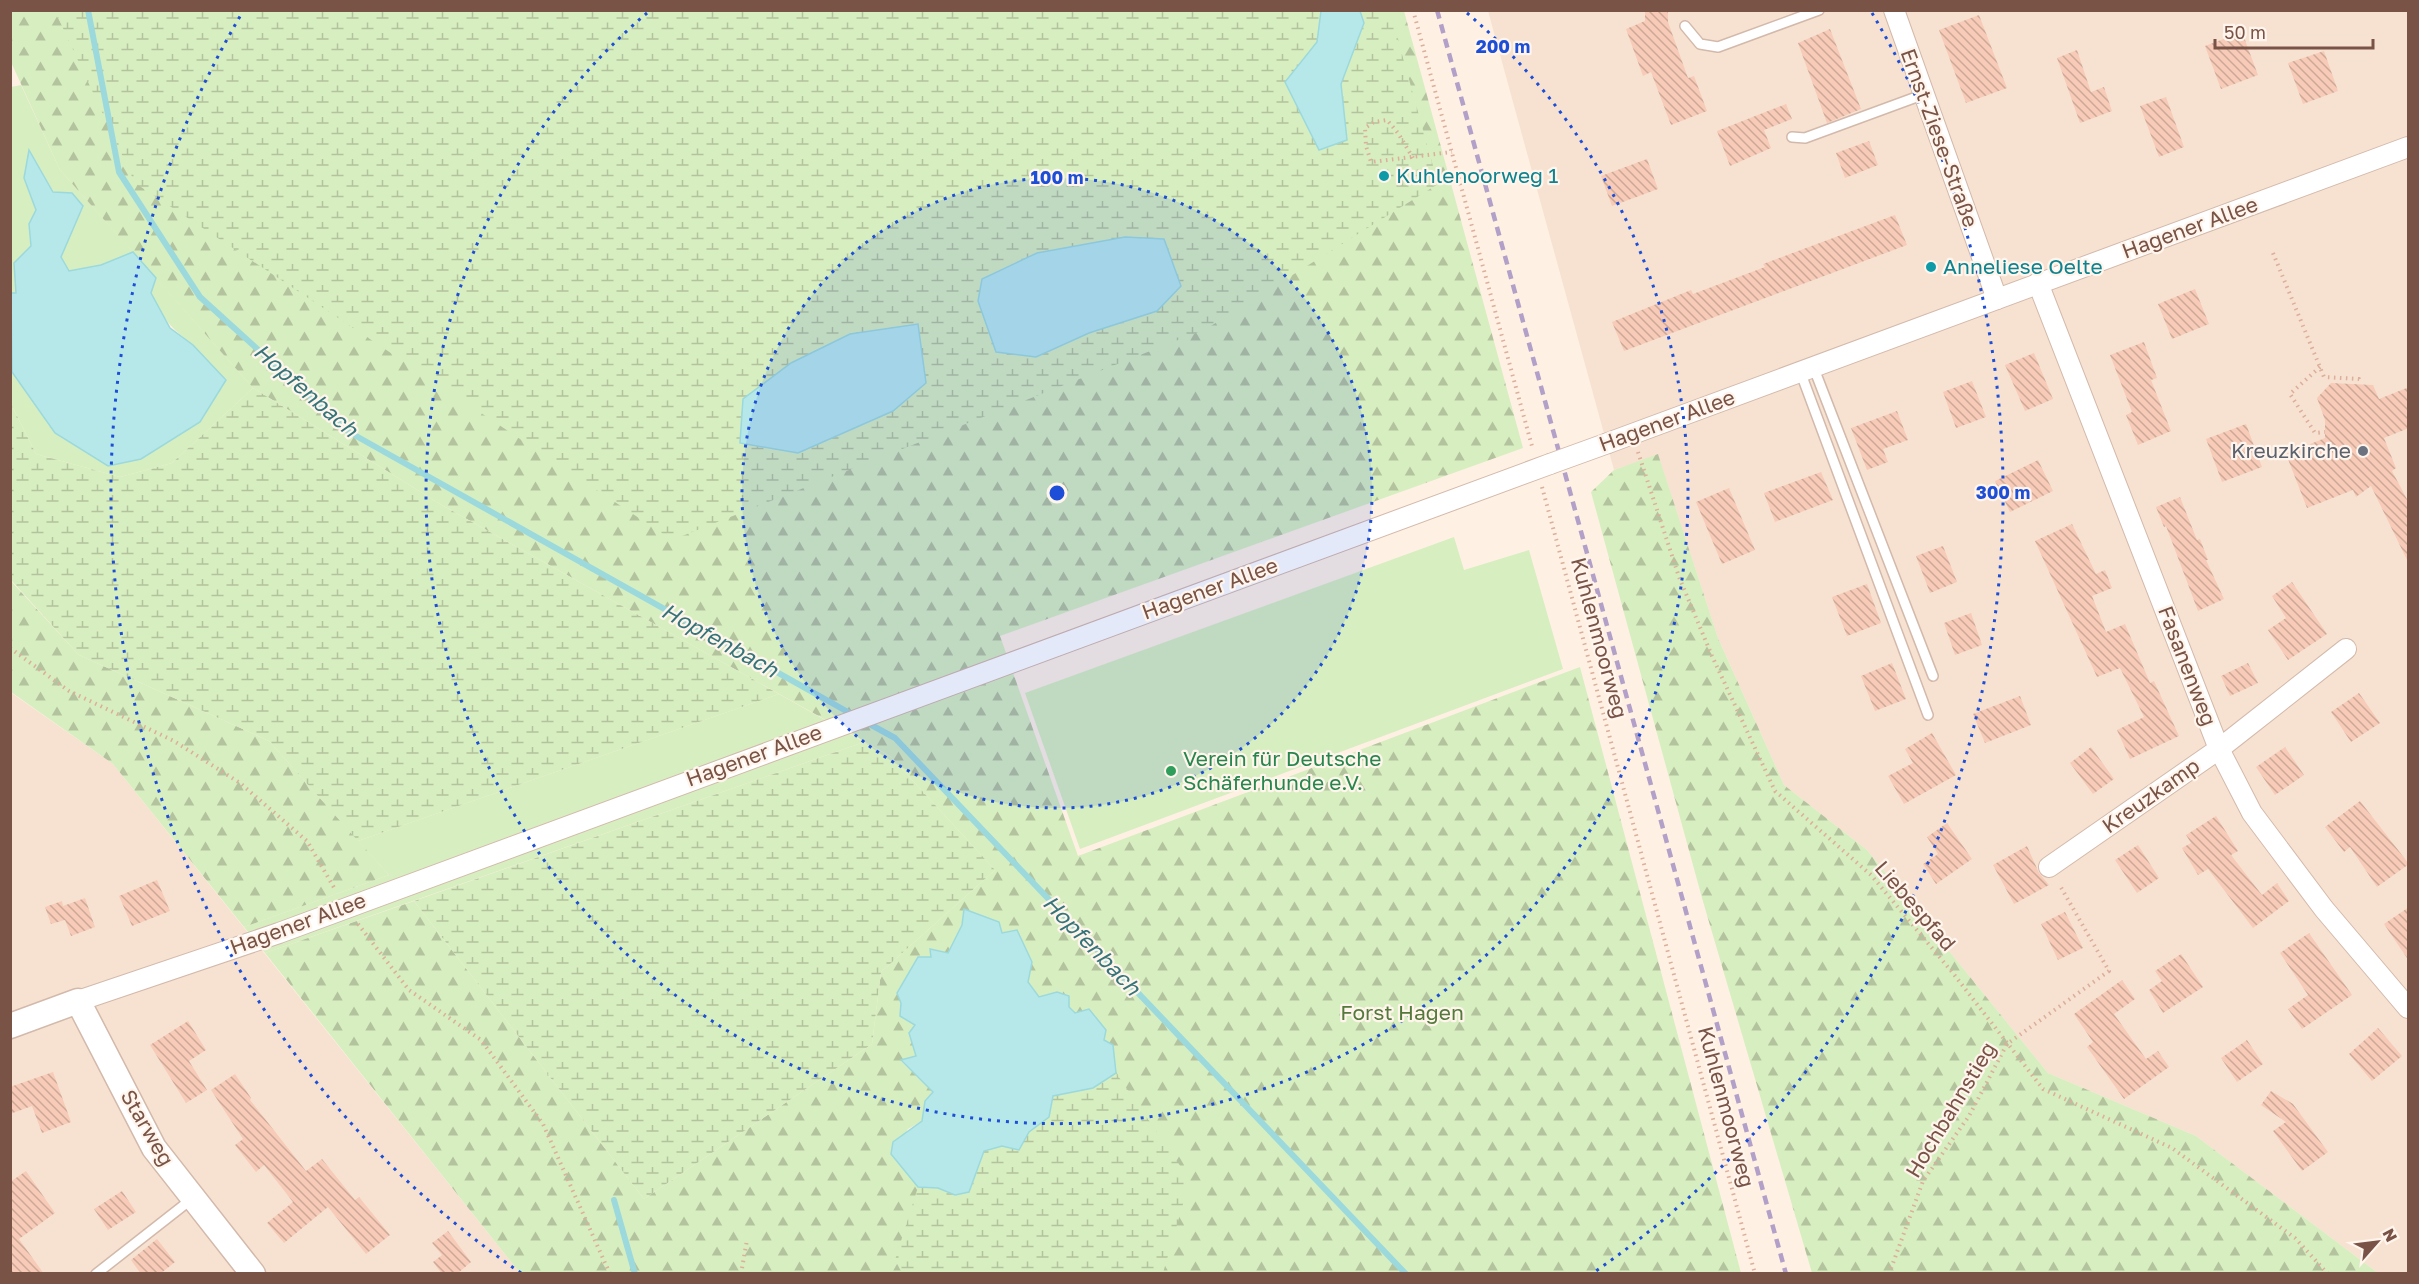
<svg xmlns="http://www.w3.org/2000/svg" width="2419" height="1284" font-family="'Golos Text',sans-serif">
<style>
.residential{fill:#f7e2d1}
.green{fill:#d7eec0}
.forest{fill:url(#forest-firs);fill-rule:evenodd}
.wetland{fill:url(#wetland-marsh)}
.water{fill:#b6e8ea;stroke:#9bd9dd;stroke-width:1.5}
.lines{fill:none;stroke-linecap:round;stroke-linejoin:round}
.stream{stroke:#9bd9dd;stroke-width:6}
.building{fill:url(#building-back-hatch)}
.service-casing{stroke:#d3b9ab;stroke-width:12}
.minor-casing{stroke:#d3b9ab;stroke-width:22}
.tertiary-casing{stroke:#d3b9ab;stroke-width:27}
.path{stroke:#dcae9b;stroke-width:4;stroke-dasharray:1.5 4.5;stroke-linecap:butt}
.service{stroke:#fff;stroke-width:9}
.minor{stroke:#fff;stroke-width:20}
.tertiary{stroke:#fff;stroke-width:24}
.rail{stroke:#b2a0c9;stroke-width:4.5;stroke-dasharray:9 6;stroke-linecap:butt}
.minor-bridge-casing{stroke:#d3b9ab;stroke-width:22;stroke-linecap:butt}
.minor-bridge{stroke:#fff;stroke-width:20}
.ring{fill:none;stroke:#1d4ed8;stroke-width:3;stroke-dasharray:3 6}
.culture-dot{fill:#0f9aa8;stroke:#fff5ec;stroke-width:2}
.worship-dot{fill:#6b7280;stroke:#fff5ec;stroke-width:2}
.leisure-dot{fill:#2e9e5b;stroke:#fff5ec;stroke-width:2}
.labels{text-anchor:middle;stroke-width:4.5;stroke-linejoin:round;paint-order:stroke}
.street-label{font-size:21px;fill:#795346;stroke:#fff5ec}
.culture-label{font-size:21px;fill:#0d838f;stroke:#fff5ec;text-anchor:start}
.worship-label{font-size:21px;fill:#5b616d;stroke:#fff5ec;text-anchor:end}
.leisure-label{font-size:21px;fill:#27864d;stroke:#fff5ec;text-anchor:start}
.park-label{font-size:21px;fill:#537a3b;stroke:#fff5ec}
.water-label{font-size:22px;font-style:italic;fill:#357479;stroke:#fff5ec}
.centre{fill:#1d4ed8;stroke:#fff5ec;stroke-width:3}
.ring-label{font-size:18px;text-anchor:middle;font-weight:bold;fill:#1d4ed8;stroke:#fff5ec;stroke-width:4.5;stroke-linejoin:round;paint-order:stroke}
</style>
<defs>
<pattern id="forest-firs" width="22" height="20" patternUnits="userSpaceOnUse" patternTransform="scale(1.5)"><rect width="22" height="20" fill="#d7eec0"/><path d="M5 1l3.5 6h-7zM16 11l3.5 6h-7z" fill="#b3c39e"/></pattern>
<pattern id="wetland-marsh" width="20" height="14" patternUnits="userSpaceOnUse" patternTransform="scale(1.5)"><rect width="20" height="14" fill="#d7eec0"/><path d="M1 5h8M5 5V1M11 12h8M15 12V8" fill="none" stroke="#b3c39e"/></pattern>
<pattern id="building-back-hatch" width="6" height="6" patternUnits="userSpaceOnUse" patternTransform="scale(1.5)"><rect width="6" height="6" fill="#f7cbb8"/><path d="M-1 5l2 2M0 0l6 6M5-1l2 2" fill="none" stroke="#cda797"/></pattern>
</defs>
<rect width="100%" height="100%" fill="#fef1e3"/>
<g class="residential">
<path d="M1488,11H2408V1273H2378L2196,1136L2048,1073L1867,850L1784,785L1718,638L1658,455L1614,470Z"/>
<path d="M10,692L113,764L520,1273H11Z"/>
</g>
<g class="green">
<path d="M21,85L60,170L133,252L101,265L69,271L61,257L72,193L54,192L29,151L24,178L36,210L29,224L31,246L14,263L17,293H11V87Z"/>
<path d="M156,278L253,388L172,463L120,477L36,454L11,404L10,367L32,399L193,345C170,327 164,320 151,293Z"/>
<path d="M1454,537L1464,570L1529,550L1563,669L1080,849L1025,693Z"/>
<path d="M779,694L864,742L265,953L244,927L389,875L358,841Z"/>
</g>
<g class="forest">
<path d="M10,11H1321L1317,42L1364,23L1360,11H1404L1523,448L1000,636L1078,856L1580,667L1741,1273H520L265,953L414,901L644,1199L872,1044L881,972L995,870L890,756L440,504L253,388L60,170L11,62ZM964,909L1002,933L1032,962L1028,982L1039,997L1069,1007L1104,1040L900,1164L891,1154L908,1129L922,1121L925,1101L933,1091L901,1061L916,1056L909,1033L916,1024L900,1016L901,1003L897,993L918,957H931V949L948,953L962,925Z"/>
<path d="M1658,454L1718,638L1784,785L1867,850L2048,1073L2196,1136L2378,1273H1812L1702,898L1591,492L1614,470Z"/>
<path d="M10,580L79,655L269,741L389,875L244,927L113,764L11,692Z"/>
</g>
<g class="wetland">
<path d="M55,11H1321L1317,42L1285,82L1347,140L1341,84L1364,23L1360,11H1390L1438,184L1206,329L672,540L135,183Z"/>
<path d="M253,388L440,504L779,694L358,841L269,741L79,655L11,580V404L36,454L120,477L172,463Z"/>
<path d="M864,742L890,756L995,870L881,972L872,1044L644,1199L414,901Z"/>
<path d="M1116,1073L1190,1180L1163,1273H902L895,1260L918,1187L938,1188L955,1195L970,1185L984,1151L1002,1146L1019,1150L1029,1132L1049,1117L1053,1096L1093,1088Z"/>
</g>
<g class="water">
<path d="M1321,11H1360L1364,23L1341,84L1347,140L1319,150L1285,82L1317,42Z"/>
<path d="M29,150L53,192L72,193L83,206L61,257L69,271L101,265L133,252L156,278L151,293L170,328L193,345L226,380L200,422L141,459L108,466L55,433L12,372L11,293H16L14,263L31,246L29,224L36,210L24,178Z"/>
<path d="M1125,237L1164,239L1181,286L1157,311L1089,333L1036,357L996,352L978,301L982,279L1037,253Z"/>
<path d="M918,324L926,383L893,411L798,453L740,443L743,399L791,363L850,334Z"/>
<path d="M964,909L999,922L1002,933L1017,930L1032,962L1028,982L1039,997L1057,992L1069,996V1007L1075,1013L1089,1009L1106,1030L1104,1040L1113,1045L1116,1073L1093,1088L1053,1096L1049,1117L1029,1132L1019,1150L1002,1146L984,1151L969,1192L955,1195L938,1188L918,1187L891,1154L893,1142L922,1121L925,1101L933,1092L901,1060L916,1056L909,1033L915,1025L900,1016L901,1003L897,993L918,957H931L930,949L948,953L962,925Z"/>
</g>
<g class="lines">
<g class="stream">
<path d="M88,10L119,172L200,297L349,432L855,716"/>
<path d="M864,721L895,738L1406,1274"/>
<path d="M614,1200L635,1274"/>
</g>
</g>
<g class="building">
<path d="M1645,10H1668V22L1688,78L1694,76L1707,111L1671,125L1651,72L1643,76L1626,29L1645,21Z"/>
<path d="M1979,15L2007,88L1966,103L1939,30Z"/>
<path d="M1830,29L1861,109L1827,123L1798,43Z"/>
<path d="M2242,32L2258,75L2221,89L2205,46Z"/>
<path d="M2077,50L2091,92L2104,87L2112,111L2080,123L2057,58Z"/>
<path d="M2324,51L2338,91L2303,104L2288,63Z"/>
<path d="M2166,97L2184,147L2159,157L2140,106Z"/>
<path d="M1786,104L1792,119L1764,130L1771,148L1730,166L1717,131Z"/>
<path d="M1869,141L1878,165L1845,178L1836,153Z"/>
<path d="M1647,159L1658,189L1612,206L1601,176Z"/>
<path d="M1895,215L1907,245L1624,351L1612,322L1691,290L1693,294L1765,267L1763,264Z"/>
<path d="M2195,289L2209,324L2172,339L2158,304Z"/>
<path d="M2144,342L2157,378L2151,380L2171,431L2138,445L2126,415L2132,412L2110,355Z"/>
<path d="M2034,353L2053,399L2025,411L2005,365Z"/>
<path d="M1972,381L1986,417L1956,428L1943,392Z"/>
<path d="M2331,383L2373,385L2379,399L2409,387V428L2384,438L2396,468L2392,471L2409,503V564L2371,486L2356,497L2353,490L2307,508L2286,454L2325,438V420L2317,398Z"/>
<path d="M1897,411L1908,440L1883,449L1888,462L1867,470L1851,428Z"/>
<path d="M2246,424L2262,467L2222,482L2206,439Z"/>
<path d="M2038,460L2053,491L2010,512L1995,481Z"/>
<path d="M1821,472L1833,500L1775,522L1764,493Z"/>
<path d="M1729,488L1755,550L1722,564L1696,502Z"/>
<path d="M2180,497L2197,540L2200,539L2208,560H2206L2224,599L2198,611L2166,526L2164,527L2156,507Z"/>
<path d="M2072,524L2096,574L2105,570L2112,588L2092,596L2106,632L2125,624L2150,683L2154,681L2179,736L2130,759L2117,730L2144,717L2120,668L2097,677L2035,541Z"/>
<path d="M1943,546L1957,582L1930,593L1916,556Z"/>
<path d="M2292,582L2327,634L2288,660L2268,630L2286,618L2272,596Z"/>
<path d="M1867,584L1881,623L1847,636L1832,597Z"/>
<path d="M1971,613L1982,645L1955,655L1944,623Z"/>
<path d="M1892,663L1906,699L1875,711L1861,676Z"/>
<path d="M2248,663L2258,683L2230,696L2221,676Z"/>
<path d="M2359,693L2380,723L2351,742L2331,712Z"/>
<path d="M2020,696L2031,725L1985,743L1973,714Z"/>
<path d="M1932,733L1956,775L1904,804L1888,776L1913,763L1905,749Z"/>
<path d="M2091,747L2114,779L2093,794L2070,763Z"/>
<path d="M2285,747L2304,775L2275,795L2256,767Z"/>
<path d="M2360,801L2409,864L2377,887L2350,847L2344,852L2325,827Z"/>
<path d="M2216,816L2238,851L2231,855L2262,895L2277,883L2289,901L2253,928L2208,869L2198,875L2182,848L2191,843L2186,835Z"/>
<path d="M1947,823L1972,859L1936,884L1923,864L1938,854L1927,837Z"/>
<path d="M2138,845L2159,878L2137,893L2115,860Z"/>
<path d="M2027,846L2039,873L2049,885L2014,904L1993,865Z"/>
<path d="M157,880L170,911L132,926L119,896Z"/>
<path d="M85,898L95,927L71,936L65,920L51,924L45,907L62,901L63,906Z"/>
<path d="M2409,907V961L2384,924Z"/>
<path d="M2065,912L2083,948L2058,960L2041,924Z"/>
<path d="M2309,933L2352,995L2302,1029L2288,1009L2308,995L2280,953Z"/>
<path d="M2181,954L2203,987L2163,1013L2149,990L2162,981L2155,971Z"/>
<path d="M2122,980L2135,999L2114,1014L2146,1059L2158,1051L2169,1067L2124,1099L2087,1047L2093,1042L2074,1014Z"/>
<path d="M188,1021L206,1050L189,1061L207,1090L186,1103L150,1045Z"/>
<path d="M2378,1028L2402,1056L2372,1081L2349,1054Z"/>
<path d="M2247,1040L2263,1064L2237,1082L2221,1058Z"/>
<path d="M53,1072L71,1122L42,1133L32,1106L10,1114V1087Z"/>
<path d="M235,1074L251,1098L250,1100L306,1171L322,1159L355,1200L359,1197L390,1235L366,1254L328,1207L284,1243L267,1223L293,1202L264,1165L256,1172L235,1145L243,1139L211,1090Z"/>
<path d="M2271,1091L2293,1104L2328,1152L2302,1171L2273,1131L2286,1122L2261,1105Z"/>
<path d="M26,1171L55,1213L19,1239L44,1274H10V1182Z"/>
<path d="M122,1191L136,1212L108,1230L94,1209Z"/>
<path d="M448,1231L471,1262L457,1274H442L433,1262L442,1255L432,1243Z"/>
<path d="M157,1239L175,1262L160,1274H141L131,1260Z"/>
</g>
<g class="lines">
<g class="service-casing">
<g id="service">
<path d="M1685,26L1700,44L1718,47L1819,10"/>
<path d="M1792,137L1805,138L1922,95"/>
<path d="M1813,366L1933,676"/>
<path d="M1800,371L1928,715"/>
<path d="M96,1274L193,1198"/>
</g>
</g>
<g class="minor-casing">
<g id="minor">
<path d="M1894,10L1997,299"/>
<path d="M2038,283L2219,749L2252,813L2324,909L2408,1008"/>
<path d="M1608,443L2408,147"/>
<path d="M2049,867L2219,749L2346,649"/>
<path d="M78,1001L279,933L1550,464"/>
</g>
</g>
<g class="tertiary-casing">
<path id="tertiary" d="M10,1026L78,1001L154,1148L253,1274"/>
</g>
<g class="path">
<path d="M1413,10L1533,450"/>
<path d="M1413,158L1398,133L1387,120L1374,122L1365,128L1366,146L1371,162L1452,152"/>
<path d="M2273,253L2324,377L2359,379L2361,383"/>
<path d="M2320,367L2290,394L2315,433L2325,432"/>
<path d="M1638,452L1679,577L1712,656L1775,791L1871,875L1952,972L2043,1089L2172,1148L2295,1238L2328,1274"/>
<path d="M1542,487L1755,1274"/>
<path d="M10,648L69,691L174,741L240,783L307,841L336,891"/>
<path d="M358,924L409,990L481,1040L543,1124L610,1274"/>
<path d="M741,1274L747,1240"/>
<path d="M1889,1274L1923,1181L1969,1116L2007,1044L2109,971L2059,884"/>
</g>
<use href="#service" class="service"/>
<use href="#minor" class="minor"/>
<use href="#tertiary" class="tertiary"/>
<path class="rail" d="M1437,10L1786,1274"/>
<g class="minor-bridge-casing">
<path id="minor-bridge" d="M1550,464L1608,443"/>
</g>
<use href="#minor-bridge" class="minor-bridge"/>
</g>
<circle cx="1057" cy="493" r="315" fill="#1d4ed8" fill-opacity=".12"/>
<g class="ring">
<circle cx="1057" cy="493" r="315"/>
<path d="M1467 13A631 631 0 1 1 647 13"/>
<path d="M521 1273A946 946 0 0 1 242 13M1872 13A946 946 0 0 1 1593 1273"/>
</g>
<g class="culture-dot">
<circle cx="1384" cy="176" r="6"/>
<circle cx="1931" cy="267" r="6"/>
</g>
<circle class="worship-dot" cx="2363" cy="451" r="6"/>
<circle class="leisure-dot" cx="1171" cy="771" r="6"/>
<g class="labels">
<g class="street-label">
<text transform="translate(1939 138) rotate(70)" y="7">Ernst-Ziese-Straße</text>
<text transform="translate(2190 228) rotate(-20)" y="7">Hagener Allee</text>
<text transform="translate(1667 421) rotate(-20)" y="7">Hagener Allee</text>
<text transform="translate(1210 589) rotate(-20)" y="7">Hagener Allee</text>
<text transform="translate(1599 638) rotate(75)" y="7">Kuhlenmoorweg</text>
<text transform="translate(2187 666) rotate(69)" y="7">Fasanenweg</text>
<text transform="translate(754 756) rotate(-20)" y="7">Hagener Allee</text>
<text transform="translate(2151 796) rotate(-35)" y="7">Kreuzkamp</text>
<text transform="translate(1915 906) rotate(49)" y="7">Liebespfad</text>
<text transform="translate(298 924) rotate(-20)" y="7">Hagener Allee</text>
<text transform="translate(1726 1107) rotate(75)" y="7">Kuhlenmoorweg</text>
<text transform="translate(1951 1110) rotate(-59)" y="7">Hochbahnstieg</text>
<text transform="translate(147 1128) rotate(60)" y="7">Starweg</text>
</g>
<g class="culture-label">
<text x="1396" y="183">Kuhlenoorweg 1</text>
<text x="1943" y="274">Anneliese Oelte</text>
</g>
<g class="worship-label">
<text x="2351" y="458">Kreuzkirche</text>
</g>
<g class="leisure-label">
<text x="1183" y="766">Verein für Deutsche<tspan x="1183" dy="24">Schäferhunde e.V.</tspan></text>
</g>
<g class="park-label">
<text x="1402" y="1020">Forst Hagen</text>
</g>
<g class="water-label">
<text transform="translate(306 390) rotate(41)" y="8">Hopfenbach</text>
<text transform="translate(720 640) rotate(29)" y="8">Hopfenbach</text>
<text transform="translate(1092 945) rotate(46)" y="8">Hopfenbach</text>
</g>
</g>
<circle cx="1057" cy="493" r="9" class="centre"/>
<g class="ring-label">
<text x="1503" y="53">200 m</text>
<text x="1057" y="184">100 m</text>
<text x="2003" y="499">300 m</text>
</g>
<rect width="2419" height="1284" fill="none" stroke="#795346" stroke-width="24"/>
<g transform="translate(2377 1242) rotate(62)" stroke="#fff5ec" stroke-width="4.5" paint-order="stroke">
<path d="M0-4.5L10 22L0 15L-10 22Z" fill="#795346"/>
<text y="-9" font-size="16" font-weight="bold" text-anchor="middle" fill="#795346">N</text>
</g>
<path d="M2215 39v9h158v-9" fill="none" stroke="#795346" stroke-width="3"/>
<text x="2224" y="39" font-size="18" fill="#795346" stroke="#fff5ec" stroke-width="4.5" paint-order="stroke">50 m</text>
</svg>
